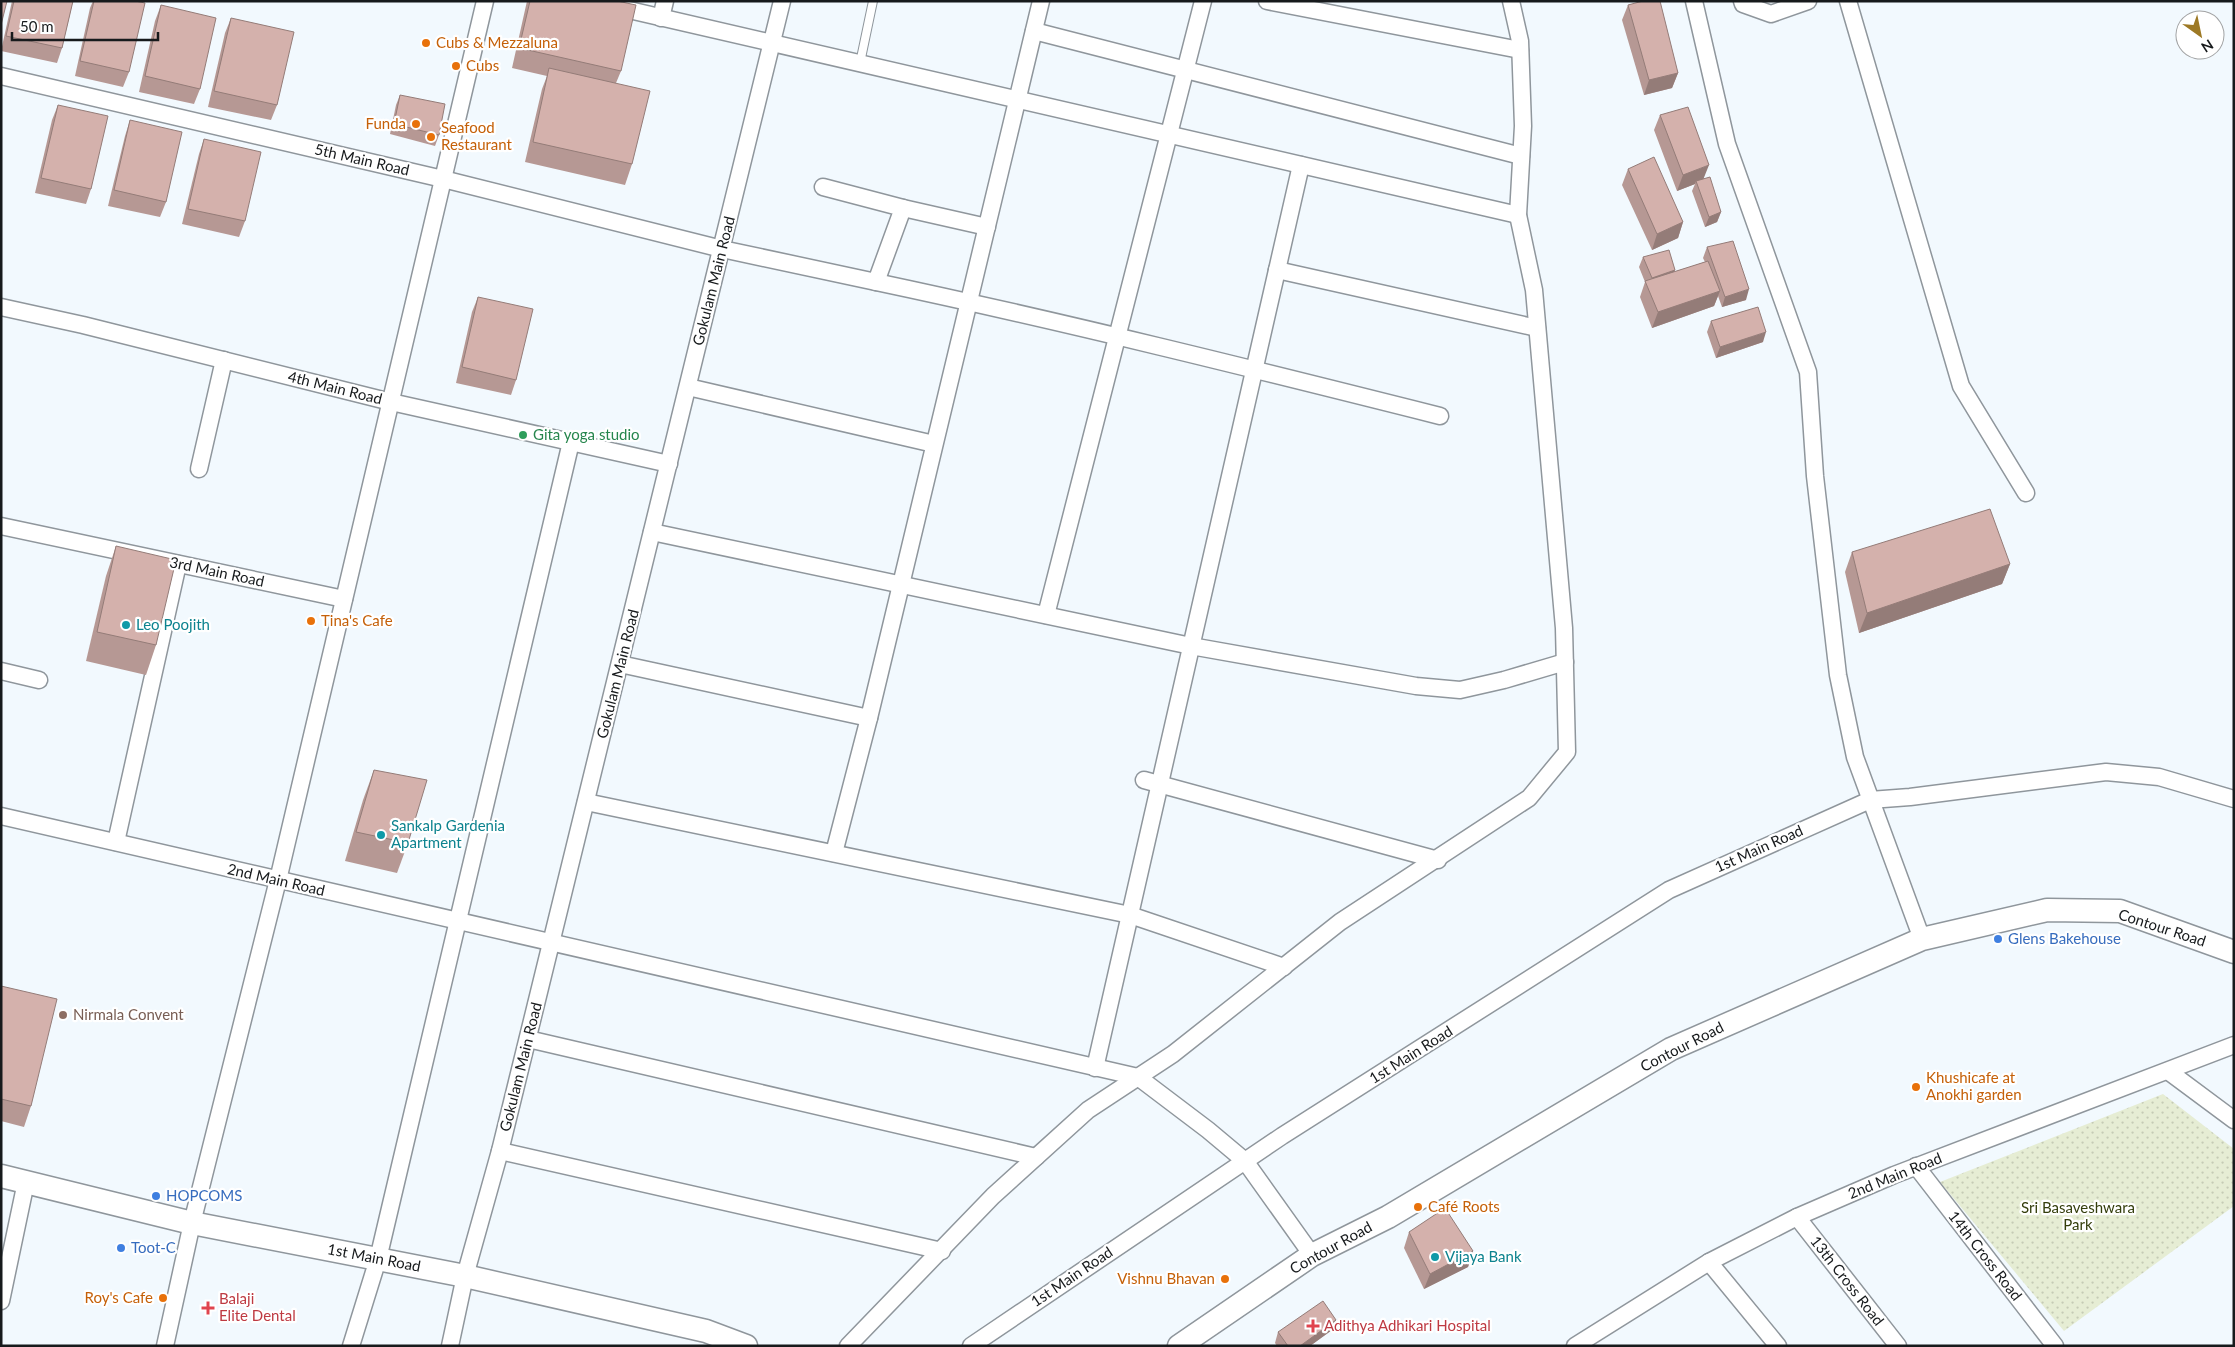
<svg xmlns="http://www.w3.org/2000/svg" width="2235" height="1347" font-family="Lato,sans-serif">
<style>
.park{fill:url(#park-dots)}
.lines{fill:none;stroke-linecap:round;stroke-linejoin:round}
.service-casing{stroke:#8f969c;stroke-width:10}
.minor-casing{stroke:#8f969c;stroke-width:19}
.secondary-casing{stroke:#8f969c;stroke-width:25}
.service{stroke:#fff;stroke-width:8}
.minor{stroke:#fff;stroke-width:16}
.secondary{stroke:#fff;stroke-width:22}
.wall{fill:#b69894}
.shaded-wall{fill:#947c78}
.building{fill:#d4b1ac;stroke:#947c78}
.food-dot{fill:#e8710a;stroke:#fff;stroke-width:2}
.leisure-dot{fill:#2e9e5b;stroke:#fff;stroke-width:2}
.culture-dot{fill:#0f9aa8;stroke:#fff;stroke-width:2}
.shop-dot{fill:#3f7fe0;stroke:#fff;stroke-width:2}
.education-dot{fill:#8d6e63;stroke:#fff;stroke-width:2}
.health-dot{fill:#e0444e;stroke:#fff;stroke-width:2}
.labels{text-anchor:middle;stroke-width:4.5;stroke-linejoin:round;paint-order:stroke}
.food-label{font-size:15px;fill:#c56008;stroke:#fff;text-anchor:start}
.street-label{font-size:15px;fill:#171a1c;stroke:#fff}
.leisure-label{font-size:15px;fill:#27864d;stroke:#fff;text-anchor:start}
.culture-label{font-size:15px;fill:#0d838f;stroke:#fff;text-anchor:start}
.shop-label{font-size:15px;fill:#366cbe;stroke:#fff;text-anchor:start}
.education-label{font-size:15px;fill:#785e54;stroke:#fff;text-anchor:start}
.park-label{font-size:15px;fill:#343e0c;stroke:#fff}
.health-label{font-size:15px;fill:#be3a42;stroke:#fff;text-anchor:start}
</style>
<defs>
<pattern id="park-dots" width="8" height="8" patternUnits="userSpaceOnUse" patternTransform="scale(1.25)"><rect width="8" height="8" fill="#e6edd4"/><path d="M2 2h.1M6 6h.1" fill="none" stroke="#c5cbb5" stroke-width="1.8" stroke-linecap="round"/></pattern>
</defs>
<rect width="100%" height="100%" fill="#f2f9fe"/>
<path class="park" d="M2163,1094L2234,1149V1206L2064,1331L1940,1182Z"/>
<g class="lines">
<g class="service-casing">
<path id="service" d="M860,63L873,1"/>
</g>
<g class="minor-casing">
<g id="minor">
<path d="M590,1L1518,215"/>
<path d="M1267,1L1520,50"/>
<path d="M1694,1L1727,144L1808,372L1815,476L1838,675L1855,757L1922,939"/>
<path d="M1742,1L1743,4L1771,14L1808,1"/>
<path d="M1848,1L1961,386L2026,493"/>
<path d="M661,18L665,1"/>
<path d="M1034,31L1521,156"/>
<path d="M1,76L443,179L722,249L876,282L903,208L823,187"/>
<path d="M903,208L987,227"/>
<path d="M1277,270L1537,328"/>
<path d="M876,282C1065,322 1253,369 1440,416"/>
<path d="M1,307L83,325L391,402L669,464"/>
<path d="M688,387L934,444"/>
<path d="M199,469L224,360"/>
<path d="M1,526L344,599"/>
<path d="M652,532L1191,646L1416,686L1460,690L1504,680L1565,662"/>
<path d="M1046,615L1203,1"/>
<path d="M620,664L869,718"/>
<path d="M1,671L39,680"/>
<path d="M1144,780L1438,860"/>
<path d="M586,802L1130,915L1284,967"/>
<path d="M1,816L1138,1077L1208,1130L1245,1161L1312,1255"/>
<path d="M116,842L178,564"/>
<path d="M834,853L869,718L1041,1"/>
<path d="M528,1039L1036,1157"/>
<path d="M1095,1068L1301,165"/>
<path d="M2168,1071L2234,1120"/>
<path d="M500,1151L942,1251"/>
<path d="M1916,1166L2055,1346"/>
<path d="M1797,1217L1898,1346"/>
<path d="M1709,1262L1778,1346"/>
<path d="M1,1301L26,1182"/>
<path d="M165,1346L192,1223L278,880L485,1"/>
<path d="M351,1346L378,1259L571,442"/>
<path d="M450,1346L465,1276L500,1151L782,1"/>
<path d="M848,1346L993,1196L1088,1110L1173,1054L1340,922L1529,798L1567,752L1564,628L1534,290L1518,215L1523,126L1520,41L1511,1"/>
<path d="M971,1346L1282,1136L1669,890L1870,800L1910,797L2106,772L2159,777L2234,799"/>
<path d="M1575,1346L1709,1262L1797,1217L1894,1175L2234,1045"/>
</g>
</g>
<g class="secondary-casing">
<g id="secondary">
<path d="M1,1176L192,1223L465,1276L706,1331L746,1346"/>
<path d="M1179,1346L1312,1255L1388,1217L1671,1049L1922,939L2047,910L2120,911L2234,952"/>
</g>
</g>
<use href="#service" class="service"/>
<use href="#minor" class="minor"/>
<use href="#secondary" class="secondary"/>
</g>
<g class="wall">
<path d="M12,1H73L62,48L57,63L1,51Z"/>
<path d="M93,1H135L129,72L123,87L75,76L90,8Z"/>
<path d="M527,1H617L621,71L616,83L632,164L625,185L525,162L542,89L547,76L512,68Z"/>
<path d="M161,5L200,89L194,104L139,92L155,21Z"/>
<path d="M1628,5L1678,73L1672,88L1644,95L1622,20Z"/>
<path d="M231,18L277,105L271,120L208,107L225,33Z"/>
<path d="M400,95L439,135L435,146L390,134L396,105Z"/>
<path d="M58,105L91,189L86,204L35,193L52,120Z"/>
<path d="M1660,115L1704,179L1721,212L1717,222L1705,227L1692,191L1695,184L1677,191L1654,130Z"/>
<path d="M130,120L166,202L160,217L108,206L125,136Z"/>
<path d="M204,139L245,221L239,237L182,224L199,154Z"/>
<path d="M1628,169L1683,222L1678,238L1652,250L1622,185Z"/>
<path d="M1707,247L1746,300L1722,307L1718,296L1714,306L1652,328L1640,297L1645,282L1639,267L1643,257L1675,270L1674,272L1705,262L1703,258Z"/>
<path d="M478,297L516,380L511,395L456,383L472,312Z"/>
<path d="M1711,321L1763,342L1716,358L1707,332Z"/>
<path d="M116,546L156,645L146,675L86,661L106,576Z"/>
<path d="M1852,552L2010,564L2002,584L1859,633L1845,572Z"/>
<path d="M374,770L408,843L397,873L345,861L363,800Z"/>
<path d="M1,986L31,1106L24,1127L1,1121Z"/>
<path d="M1409,1232L1473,1251L1468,1267L1424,1289L1404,1248Z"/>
<path d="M1332,1330L1310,1346H1277L1275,1343L1278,1332Z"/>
</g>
<g class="shaded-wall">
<path d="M1678,73L1672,88L1644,95L1649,80Z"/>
<path d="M1709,165L1703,180L1696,181L1695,184L1677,191L1683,175Z"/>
<path d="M1721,212L1717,222L1705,227L1709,217Z"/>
<path d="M1683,222L1678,238L1652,250L1657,234Z"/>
<path d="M1675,270L1671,280L1648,288L1652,278Z"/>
<path d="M1749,289L1746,300L1722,307L1725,297Z"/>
<path d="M1720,291L1714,306L1652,328L1658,312Z"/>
<path d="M1766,332L1763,342L1716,358L1720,347Z"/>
<path d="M2010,564L2002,584L1859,633L1867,613Z"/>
<path d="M1473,1251L1468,1267L1424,1289L1430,1274Z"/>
<path d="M1336,1320L1332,1330L1310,1346H1300Z"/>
</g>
<g class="building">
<path d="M1,1H7L1,25Z"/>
<path d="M14,1H73L62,48L6,36Z"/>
<path d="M94,1H135L145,3L129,72L80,61Z"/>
<path d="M530,1H617L636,5L621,71L519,48Z"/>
<path d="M1643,1H1660L1678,73L1649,80L1628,5Z"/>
<path d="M161,5L216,18L200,89L145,76Z"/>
<path d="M231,18L294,32L277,105L214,91Z"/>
<path d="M549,68L650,91L632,164L533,142Z"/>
<path d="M400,95L445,104L439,135L394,124Z"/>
<path d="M58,105L108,116L91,189L41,178Z"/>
<path d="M1688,107L1709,165L1683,175L1660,115Z"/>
<path d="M130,120L182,132L166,202L114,190Z"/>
<path d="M204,139L261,152L245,221L188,209Z"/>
<path d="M1654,157L1683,222L1657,234L1628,169Z"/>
<path d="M1710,177L1721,212L1709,217L1696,181Z"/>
<path d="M1733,241L1749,289L1725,297L1707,247Z"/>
<path d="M1669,250L1675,270L1652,278L1643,257Z"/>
<path d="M1708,261L1720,291L1658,312L1645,281Z"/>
<path d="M478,297L533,309L516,380L462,367Z"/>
<path d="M1758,307L1766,332L1720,347L1711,321Z"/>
<path d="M1990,509L2010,564L1867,613L1852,552Z"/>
<path d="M116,546L176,560L156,645L97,632Z"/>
<path d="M374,770L427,780L408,843L356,832Z"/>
<path d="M1,986L57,999L31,1106L1,1099Z"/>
<path d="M1445,1208L1473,1251L1430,1274L1409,1232Z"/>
<path d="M1323,1301L1336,1320L1300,1346H1288L1278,1332Z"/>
</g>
<g class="food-dot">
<circle cx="426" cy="43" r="5"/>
<circle cx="456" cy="66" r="5"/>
<circle cx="416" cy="124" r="5"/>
<circle cx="431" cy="137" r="5"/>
<circle cx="311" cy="621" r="5"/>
<circle cx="1916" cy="1087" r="5"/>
<circle cx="1418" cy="1207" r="5"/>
<circle cx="1225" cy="1279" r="5"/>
<circle cx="163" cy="1298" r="5"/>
</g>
<circle class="leisure-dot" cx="523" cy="435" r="5"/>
<g class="culture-dot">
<circle cx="126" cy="625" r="5"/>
<circle cx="381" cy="835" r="5"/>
<circle cx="1435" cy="1257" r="5"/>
</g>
<g class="shop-dot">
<circle cx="1998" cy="939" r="5"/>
<circle cx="156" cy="1196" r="5"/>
<circle cx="121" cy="1248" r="5"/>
</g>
<circle class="education-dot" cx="63" cy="1015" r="5"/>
<g class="health-dot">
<path d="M205.5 1300.5h5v5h5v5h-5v5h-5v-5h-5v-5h5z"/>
<path d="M1310.5 1318.5h5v5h5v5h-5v5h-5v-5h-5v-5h5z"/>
</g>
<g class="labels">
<g class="food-label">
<text x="436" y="48">Cubs &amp; Mezzaluna</text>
<text x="466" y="71">Cubs</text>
<text x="406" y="129" text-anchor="end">Funda</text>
<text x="441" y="133">Seafood<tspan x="441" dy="17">Restaurant</tspan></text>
<text x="321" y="626">Tina's Cafe</text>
<text x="1926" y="1083">Khushicafe at<tspan x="1926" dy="17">Anokhi garden</tspan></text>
<text x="1428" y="1212">Café Roots</text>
<text x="1215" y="1284" text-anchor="end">Vishnu Bhavan</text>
<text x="153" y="1303" text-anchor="end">Roy's Cafe</text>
</g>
<g class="street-label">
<text transform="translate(362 160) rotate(13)" y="5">5th Main Road</text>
<text transform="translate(714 281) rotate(-76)" y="5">Gokulam Main Road</text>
<text transform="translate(335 388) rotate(14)" y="5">4th Main Road</text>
<text transform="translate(217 572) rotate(12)" y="5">3rd Main Road</text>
<text transform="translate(618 674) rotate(-76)" y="5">Gokulam Main Road</text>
<text transform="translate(1759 849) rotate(-24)" y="5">1st Main Road</text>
<text transform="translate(276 880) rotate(13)" y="5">2nd Main Road</text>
<text transform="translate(2162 928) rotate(18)" y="5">Contour Road</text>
<text transform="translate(1682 1047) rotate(-27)" y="5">Contour Road</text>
<text transform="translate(1411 1055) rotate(-32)" y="5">1st Main Road</text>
<text transform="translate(521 1067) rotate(-76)" y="5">Gokulam Main Road</text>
<text transform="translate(1895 1176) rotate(-22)" y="5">2nd Main Road</text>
<text transform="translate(1331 1248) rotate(-29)" y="5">Contour Road</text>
<text transform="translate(1985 1256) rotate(52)" y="5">14th Cross Road</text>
<text transform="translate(374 1258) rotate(11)" y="5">1st Main Road</text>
<text transform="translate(1072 1277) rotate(-34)" y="5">1st Main Road</text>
<text transform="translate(1847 1281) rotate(52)" y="5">13th Cross Road</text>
</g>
<g class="leisure-label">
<text x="533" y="440">Gita yoga studio</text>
</g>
<g class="culture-label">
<text x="136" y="630">Leo Poojith</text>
<text x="391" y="831">Sankalp Gardenia<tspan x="391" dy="17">Apartment</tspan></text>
<text x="1445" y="1262">Vijaya Bank</text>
</g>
<g class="shop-label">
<text x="2008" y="944">Glens Bakehouse</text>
<text x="166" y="1201">HOPCOMS</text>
<text x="131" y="1253">Toot-C</text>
</g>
<g class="education-label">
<text x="73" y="1020">Nirmala Convent</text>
</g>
<g class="park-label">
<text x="2078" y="1213">Sri Basaveshwara<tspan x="2078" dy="17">Park</tspan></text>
</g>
<g class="health-label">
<text x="219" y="1304">Balaji<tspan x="219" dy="17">Elite Dental</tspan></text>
<text x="1324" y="1331">Adithya Adhikari Hospital</text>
</g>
</g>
<rect width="2235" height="1347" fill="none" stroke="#171a1c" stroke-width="5"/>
<g transform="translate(2200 35) rotate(147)"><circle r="24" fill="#ffffff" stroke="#a2a3a4"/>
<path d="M0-4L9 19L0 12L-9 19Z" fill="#9d7925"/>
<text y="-8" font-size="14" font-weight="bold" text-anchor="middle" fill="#171a1c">N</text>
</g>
<path d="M12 32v8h146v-8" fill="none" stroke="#171a1c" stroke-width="2.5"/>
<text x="20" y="32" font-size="15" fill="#171a1c" stroke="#ffffff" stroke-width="4" paint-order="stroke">50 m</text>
</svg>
